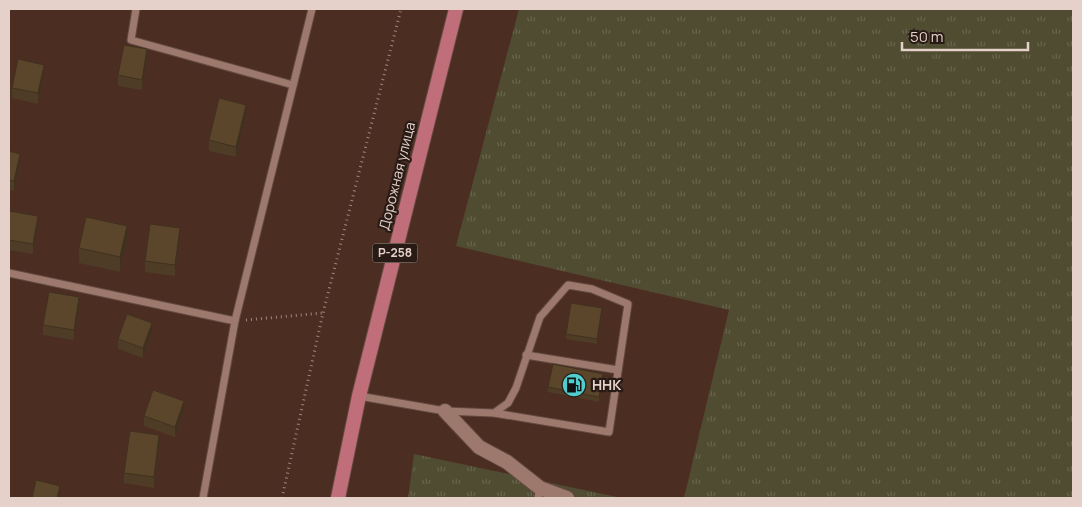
<svg xmlns="http://www.w3.org/2000/svg" width="1082" height="507" font-family="Manrope,sans-serif">
<style>
.grass{fill:url(#grass-tufts)}
.lines{fill:none;stroke-linecap:round;stroke-linejoin:round}
.service-casing{stroke:#634a40;stroke-width:9}
.minor-casing{stroke:#634a40;stroke-width:16}
.trunk-casing{stroke:#634a40;stroke-width:16}
.path{stroke:#9f867e;stroke-width:3;stroke-dasharray:1 4;stroke-linecap:butt}
.service{stroke:#9d796d;stroke-width:7}
.minor{stroke:#9d796d;stroke-width:14}
.trunk{stroke:#c06e7a;stroke-width:14}
.wall{fill:#4e3c26}
.shaded-wall{fill:#40311f}
.building{fill:#5b462c;stroke:#40311f}
.labels{text-anchor:middle;stroke-width:4.5;stroke-linejoin:round;paint-order:stroke}
.shield{fill:#281a15;stroke:#ac9a94;stroke-width:1}
.shield-label{font-size:12px;font-weight:bold;fill:#e5d1ca}
.street-label{font-size:14px;fill:#e5d1ca;stroke:#281a15}
.poi-label{font-size:14px;font-weight:bold;fill:#e5d1ca;stroke:#281a15;text-anchor:start}
</style>
<defs>
<pattern id="grass-tufts" width="24" height="20" patternUnits="userSpaceOnUse" patternTransform="scale(1.25)"><rect width="24" height="20" fill="#4f4c31"/><path d="M3 7l-1-3M5 7V3M7 7l1-3M15 17l-1-3M17 17v-4M19 17l1-3" fill="none" stroke="#68654e"/></pattern>
</defs>
<rect width="100%" height="100%" fill="#4c2d22"/>
<g class="grass">
<path d="M519,9H1073V498H684L729,310L456,246Z"/>
<path d="M414,454L622,498H408Z"/>
</g>
<g class="lines">
<g class="service-casing">
<g id="service">
<path d="M136,9L131,40L293,85"/>
<path d="M9,273L235,321"/>
<path d="M526,355L618,370"/>
<path d="M359,396L445,411L494,413L609,432L628,304L592,289L568,285L540,317L516,388L508,403L494,413"/>
<path d="M203,498L235,321L312,9"/>
<path d="M538,498L540,488"/>
</g>
</g>
<g class="minor-casing">
<path id="minor" d="M445,411L479,447L507,462L540,488L567,498"/>
</g>
<g class="trunk-casing">
<path id="trunk" d="M338,498L359,396L456,9"/>
</g>
<g class="path">
<path d="M246,320L323,313"/>
<path d="M282,498L323,313L401,9"/>
</g>
<use href="#service" class="service"/>
<use href="#minor" class="minor"/>
<use href="#trunk" class="trunk"/>
</g>
<g class="wall">
<path d="M147,59L142,90L118,86V75Z"/>
<path d="M44,75L38,104L12,98V88Z"/>
<path d="M246,115L236,157L209,151V140Z"/>
<path d="M9,151L20,164L14,191L9,190Z"/>
<path d="M9,211L38,226L33,254L9,250Z"/>
<path d="M180,238L175,276L145,272V261Z"/>
<path d="M127,240L120,272L79,263V248Z"/>
<path d="M79,307L74,340L43,335V325Z"/>
<path d="M602,314L597,344L566,339V334Z"/>
<path d="M152,333L143,358L118,349V339Z"/>
<path d="M603,380L599,402L548,392V387Z"/>
<path d="M184,411L175,437L144,426V416Z"/>
<path d="M159,446L154,488L124,483V473Z"/>
</g>
<g class="shaded-wall">
<path d="M147,49V59L142,90V80Z"/>
<path d="M44,65V75L38,104V93Z"/>
<path d="M246,105V115L236,157V147Z"/>
<path d="M20,154V164L14,191V181Z"/>
<path d="M38,216V226L33,254V244Z"/>
<path d="M127,226V240L120,272V257Z"/>
<path d="M180,228V238L175,276V265Z"/>
<path d="M79,297V307L74,340V330Z"/>
<path d="M602,308V314L597,344V339Z"/>
<path d="M152,323V333L143,358V348Z"/>
<path d="M603,374V380L599,402V397Z"/>
<path d="M184,401V411L175,437V427Z"/>
<path d="M159,435V446L154,488V477Z"/>
<path d="M60,486V496L59,498H57Z"/>
</g>
<g class="building">
<path d="M124,45L147,49L142,80L118,75Z"/>
<path d="M18,59L44,65L38,93L12,88Z"/>
<path d="M219,98L246,105L236,147L209,140Z"/>
<path d="M9,151L20,154L14,181L9,180Z"/>
<path d="M9,211L38,216L33,244L9,240Z"/>
<path d="M86,217L127,226L120,257L79,248Z"/>
<path d="M150,224L180,228L175,265L145,261Z"/>
<path d="M49,292L79,297L74,330L43,325Z"/>
<path d="M571,303L602,308L597,339L566,334Z"/>
<path d="M127,314L152,323L143,348L118,339Z"/>
<path d="M553,364L603,374L599,397L548,387Z"/>
<path d="M153,390L184,401L175,427L144,416Z"/>
<path d="M130,431L159,435L154,477L124,473Z"/>
<path d="M36,480L60,486L57,498H32Z"/>
</g>
<defs>
<g id="fuel-disc" transform="scale(1.25)"><circle r="9.5" fill="#52cdcd" stroke="#281a15"/><path d="M-5.5-6h7V0h2V4h1.3V-2.5L3-4.5l.8-.8L6-3V5H2.5V1h-1V6h-7ZM-4.2-4.7v3.2H.2V-4.7Z" fill="#111"/></g>
</defs>
<g fill-rule="evenodd">
<use href="#fuel-disc" x="574" y="385"/>
</g>
<g class="labels">
<rect class="shield" x="372.5" y="243.5" width="45" height="19" rx="4"/>
<g class="shield-label">
<text x="395" y="257">Р-258</text>
</g>
<g class="street-label">
<text transform="translate(397 176) rotate(-76)" y="5">Дорожная улица</text>
</g>
<g class="poi-label">
<text x="592" y="390">ННК</text>
</g>
</g>
<rect width="1082" height="507" fill="none" stroke="#e5d1ca" stroke-width="20"/>
<path d="M902 42v8h126v-8" fill="none" stroke="#e5d1ca" stroke-width="2.5"/>
<text x="910" y="42" font-size="15" fill="#e5d1ca" stroke="#281a15" stroke-width="4" paint-order="stroke">50 m</text>
</svg>
